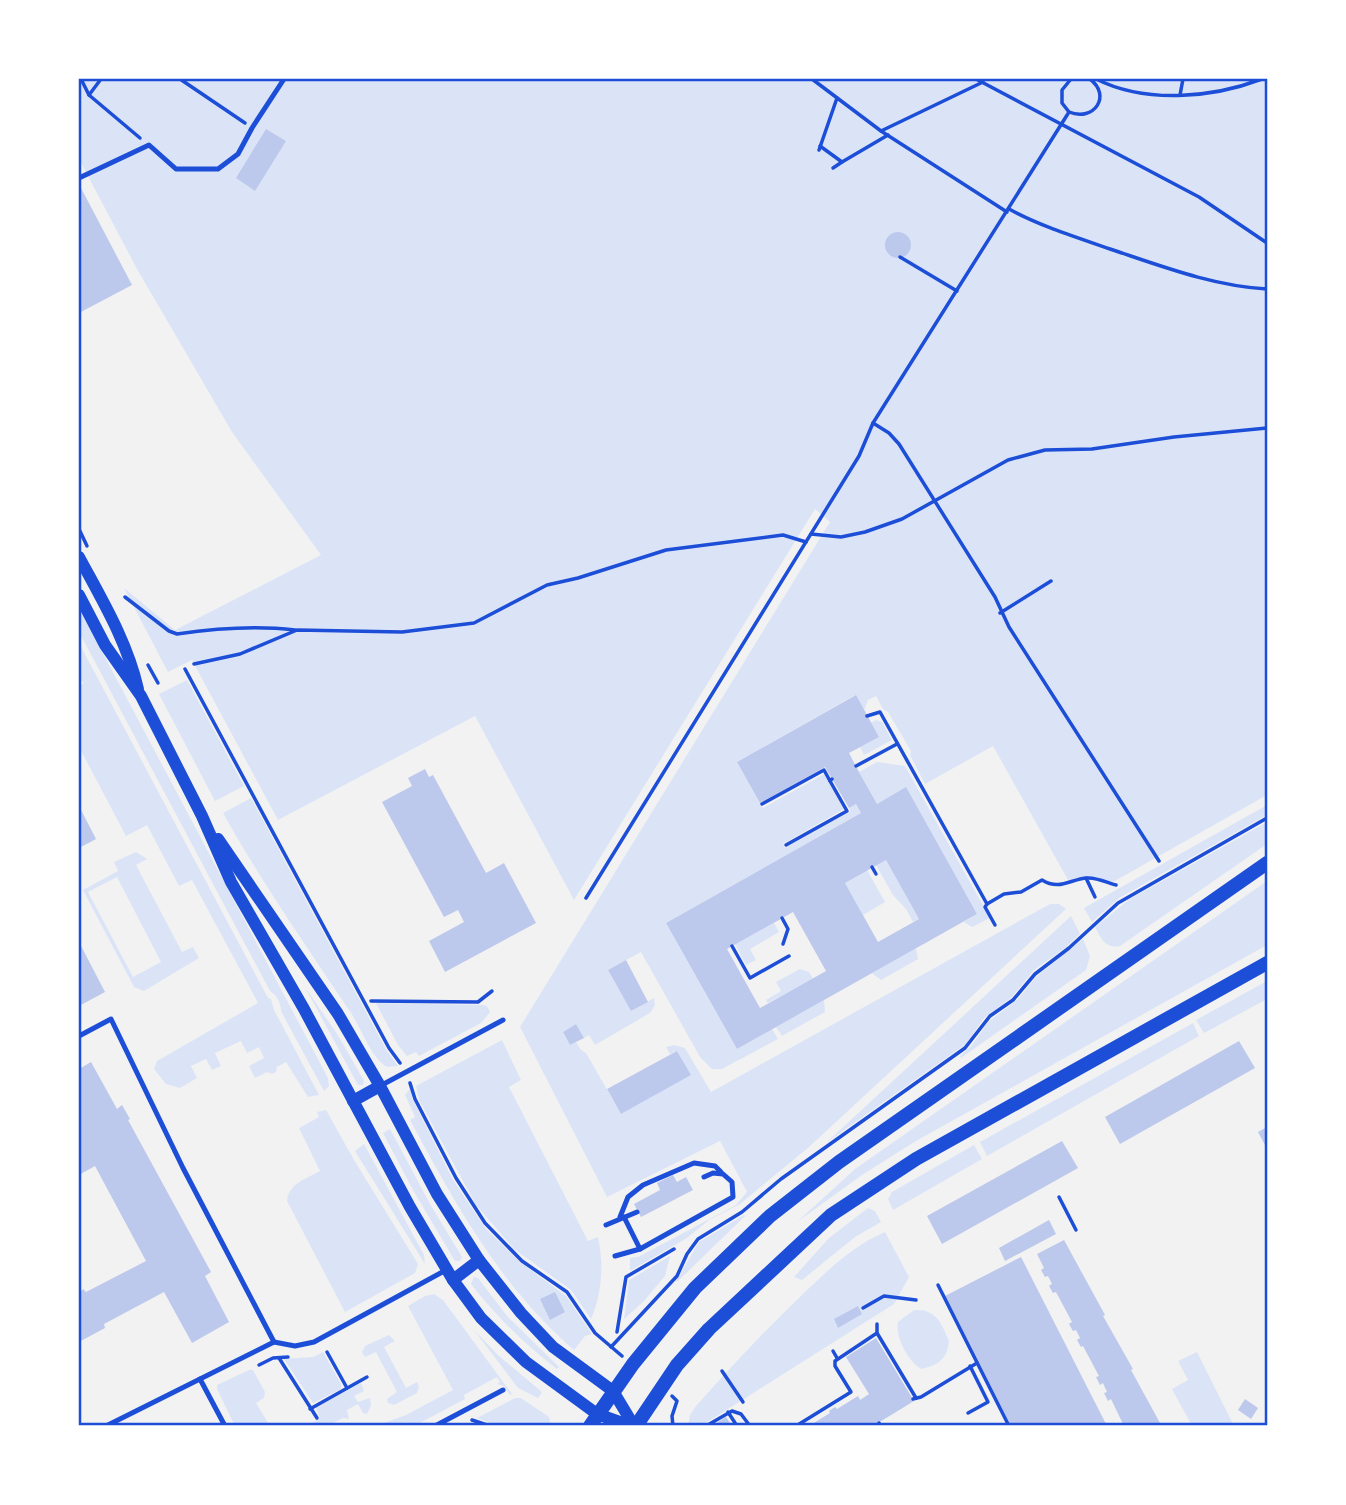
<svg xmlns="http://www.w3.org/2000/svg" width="1346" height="1505" font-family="Overpass,sans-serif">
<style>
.green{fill:#dbe4f7;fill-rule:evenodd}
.building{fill:#bdc9ec;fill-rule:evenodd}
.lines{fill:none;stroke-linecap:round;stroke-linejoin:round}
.path{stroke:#1d4ed8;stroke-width:3.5}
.service{stroke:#1d4ed8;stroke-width:5}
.tertiary{stroke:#1d4ed8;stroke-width:12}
.secondary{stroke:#1d4ed8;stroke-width:14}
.neatline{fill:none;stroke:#1d4ed8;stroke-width:2.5}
</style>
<rect width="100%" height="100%" fill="#f2f2f2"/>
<g class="green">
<path d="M79,79H1267V795L1113,882L1090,876L1068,880L993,746L925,784L910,755L911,751L888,712L883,709L876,696L868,700L864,711L855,695L737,762L763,808L824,774L844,809L783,844L785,848L851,811L849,808L856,804L861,813L666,923L737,1049L772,1029L778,1039L722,1069H712L700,1057L641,952L608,970L631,1011L654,998L655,1005L650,1013L595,1045L589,1035L584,1038L576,1024L563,1032L570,1045L576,1042L581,1050L586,1053L621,1114L690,1075L677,1051L670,1054L666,1047L674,1045L685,1048L711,1092L1050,904H1059L1066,909L809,1147L740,1204L709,1220L687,1238L630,1271V1258L638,1257L736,1205L747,1192L720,1141L607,1197L520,1027L830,522L815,509L574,900L475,716L278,820L192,660L168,672L124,588L175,630L321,555L232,432L137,269L79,159Z"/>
<path d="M79,608L328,1078L329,1086L324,1091L281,1011C281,1003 276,994 270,991L79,632Z"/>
<path d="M79,643L268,998L271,999L274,1010L319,1095L308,1097L286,1062L277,1067L276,1072L272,1074L267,1072L255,1078L249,1066L264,1058L259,1047L247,1053L241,1041L215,1053L221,1066L212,1070L206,1059L191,1066L197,1078L180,1088L166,1084L154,1069L157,1061L258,1003L192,880L179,886L147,825L126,836L79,747V686L84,683L79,679Z"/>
<path d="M187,680L244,786L215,801L159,694Z"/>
<path d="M876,720L882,722L892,740L864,755L860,747L879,737L871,723Z"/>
<path d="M877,762L905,766L990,918L972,927L964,922L977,914L906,788L877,804L859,772Z"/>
<path d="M251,798L387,1051L398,1066L387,1067C370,1057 362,1029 351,1013C307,947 262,883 223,813Z"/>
<path d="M1267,805V815L1119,898L1092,922L1084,908Z"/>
<path d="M1267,822V844L1120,946C1106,949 1101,939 1095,927L1130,899Z"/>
<path d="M136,852L147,859L136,865L182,952L193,947L199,958L144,991L134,987L83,890L118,871L114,862ZM117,877L161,962L133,977L88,892Z"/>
<path d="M886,860L919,919L913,922L906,909L893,895L876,865Z"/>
<path d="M867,870L885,902L863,915L845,883Z"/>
<path d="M1267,881V945L916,1141L862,1175L797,1222L855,1169Z"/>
<path d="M1071,916L1080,934L1065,948L1034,970L1011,998L984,1018L966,1044L826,1143Z"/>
<path d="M774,923L779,932L750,949L756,960L746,965L735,944Z"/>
<path d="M1083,939L1090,956L1086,970L961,1058L960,1056L972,1045L988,1022L1017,1000L1037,976Z"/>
<path d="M916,948L918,959L881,980L872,973Z"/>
<path d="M800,969L809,972L813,979L768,1003L766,1000L781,991L776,982Z"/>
<path d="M1267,981V999L1204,1033L1196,1020Z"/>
<path d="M305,987L339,1037L364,1081L363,1085H358Z"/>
<path d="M824,1000L825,1012L782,1036L776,1027Z"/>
<path d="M376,1003L483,1005L487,1006L490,1012L481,1023L419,1056L416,1052L407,1056L398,1045Z"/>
<path d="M1193,1023L1199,1036L987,1156L980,1142Z"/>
<path d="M502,1040L521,1080L509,1087L588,1241L598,1237C604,1264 602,1294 591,1319L571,1290L514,1249L476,1205L419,1100L416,1086Z"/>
<path d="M410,1089L412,1098L453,1180L486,1229L520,1262L566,1296L592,1334L585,1336L574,1350C501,1287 455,1204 410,1120L415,1117L405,1095Z"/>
<path d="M326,1110L354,1160L418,1264L415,1273L345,1312L287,1201C289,1183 306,1179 320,1171L299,1128L319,1117L317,1112Z"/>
<path d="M390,1129L430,1204L462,1257L460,1261H455L413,1190L383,1133Z"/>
<path d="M364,1144L424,1255L425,1264L355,1151Z"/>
<path d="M974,1145L982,1159L893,1210L888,1199L892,1192Z"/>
<path d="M868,1208L875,1211L881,1222L855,1237L802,1280L794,1277L829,1238Z"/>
<path d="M744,1215L745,1216L677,1282L676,1281L699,1242Z"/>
<path d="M885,1232L909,1277L894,1304L701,1426H688L690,1415L696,1406C731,1367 766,1329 804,1293C828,1270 854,1245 885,1232Z"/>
<path d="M670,1256L665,1276L643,1302L624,1319L629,1280Z"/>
<path d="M474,1277L478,1278L507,1316L559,1367L557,1369C525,1345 496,1316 471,1284Z"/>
<path d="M434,1294L443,1300L512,1394L510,1395L504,1386L497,1384L500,1382L497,1377L464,1395L465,1399L414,1426H376L406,1415L453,1390L408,1306L425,1296Z"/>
<path d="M914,1310C937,1309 941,1323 949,1341C947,1359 939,1365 921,1369C908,1361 895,1337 898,1322Z"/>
<path d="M474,1330L499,1356L542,1392L538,1398L518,1388Z"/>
<path d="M389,1335L395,1341L384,1347L406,1388L417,1382L419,1387L417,1393L394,1405L388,1403L387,1399L397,1392L376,1352L365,1357L362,1352L365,1346Z"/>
<path d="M323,1352L341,1384V1389L313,1403L284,1359L313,1357Z"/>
<path d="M1197,1352L1234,1426H1192L1172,1389L1188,1380L1178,1361Z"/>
<path d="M249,1370H253L265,1392L264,1398L256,1403L270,1426H235L217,1389V1385Z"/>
<path d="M361,1383L364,1391L354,1396L358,1402L370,1398L371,1406L367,1414L363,1413L358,1404L347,1410L349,1419L343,1418L327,1426H307L320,1418L316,1408Z"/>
<path d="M515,1398H521L549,1417L551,1426H498L477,1418Z"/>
</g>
<g class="building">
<path d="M266,129L286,141L255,191L236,178Z"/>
<path d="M81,188L132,285L79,313V189Z"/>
<circle cx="898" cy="245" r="13"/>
<path d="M856,695L879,737L849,753L859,772L877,804L906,787L977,914L737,1049L666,923L861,813L856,804L849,808L825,767L760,803L737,762ZM886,860L919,919L878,942L845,883ZM793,912L826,971L760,1008L727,949Z"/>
<path d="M425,769L429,777L433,775L486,873L504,863L536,923L445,972L429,941L464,922L458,910L444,917L382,802L412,786L408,778Z"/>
<path d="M79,806L96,839L79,848Z"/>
<path d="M79,942L105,992L79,1006Z"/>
<path d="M626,960L648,1002L631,1011L608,970Z"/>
<path d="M576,1024L584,1038L570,1045L563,1032Z"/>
<path d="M1239,1041L1255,1068L1120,1144L1105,1117Z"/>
<path d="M677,1051L691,1075L621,1114L607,1089Z"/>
<path d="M91,1062L117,1109L122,1105L130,1119L128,1120L211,1272L205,1276L229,1322L192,1343L164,1292L104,1324L105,1328L79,1342V1293L83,1289L86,1292L146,1261L95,1166L79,1175V1069Z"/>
<path d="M1267,1127V1149L1258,1132Z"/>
<path d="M1062,1141L1078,1168L942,1244L927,1216Z"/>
<path d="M673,1175L677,1182L686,1177L693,1190L641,1217L634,1204L660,1190L657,1183Z"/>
<path d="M1049,1220L1056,1234L1005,1261L999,1248Z"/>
<path d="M1064,1240L1105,1315L1103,1316L1133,1369L1131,1370L1160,1423L1158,1424L1159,1426H1124L1111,1399L1108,1401L1104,1393L1107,1392L1103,1383L1100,1385L1096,1377L1099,1376L1083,1346L1081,1347L1077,1340L1080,1338L1076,1330L1073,1331L1069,1324L1072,1322L1056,1292L1053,1293L1049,1286L1052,1284L1048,1276L1045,1277L1041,1270L1044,1268L1037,1254Z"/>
<path d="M1021,1257L1107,1426H1011L945,1296Z"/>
<path d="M555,1292L565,1312L550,1320L540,1299Z"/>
<path d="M858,1306L862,1314L838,1328L834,1319Z"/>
<path d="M876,1338L914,1401L873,1426H809L830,1413L829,1411L835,1407L837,1409L858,1396L860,1400L869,1394L846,1357Z"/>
<path d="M1245,1399L1258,1408L1251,1419L1238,1410Z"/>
<path d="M726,1417L732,1426H712Z"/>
</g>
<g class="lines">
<g class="path">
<path d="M81,79L89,95L140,138"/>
<path d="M180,79L245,123"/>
<path d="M812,79L881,131L1007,212"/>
<path d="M976,79L1199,197L1267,243"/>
<path d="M1071,79L1062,90V103L1069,112C1094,122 1112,96 1090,79"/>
<path d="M1096,79C1146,104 1212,98 1262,79"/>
<path d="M89,95L101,79"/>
<path d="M1180,95L1183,79"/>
<path d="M881,131L983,82"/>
<path d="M820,146L842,162L888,135"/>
<path d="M819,150L837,98"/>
<path d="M833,168L842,162"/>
<path d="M1009,209C1040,226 1076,237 1110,249C1161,266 1213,286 1267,289"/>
<path d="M900,257L957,291"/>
<path d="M873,423L889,433L899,444L995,597L1009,627L1159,861"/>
<path d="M79,529L87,546"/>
<path d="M811,534L841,537L865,532L902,519L1008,460L1045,450L1092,449L1174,437L1267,428"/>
<path d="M125,597L169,631L177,634C217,628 255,625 295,630"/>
<path d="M1000,613L1051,581"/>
<path d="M194,664L240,654L297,630L402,632L474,623L547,585L578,578L666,550L783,535L806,542"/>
<path d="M148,665L158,683"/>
<path d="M185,669L389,1048L400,1063"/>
<path d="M867,716L880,712L987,904L1004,894L1021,892L1042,880C1060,891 1070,879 1087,878C1096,877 1108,883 1116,885"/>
<path d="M856,766L897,744"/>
<path d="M762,804L824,770L830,781L832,779"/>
<path d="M786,845L847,811L830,781"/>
<path d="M872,867L876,874"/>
<path d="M1086,878L1095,897"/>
<path d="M586,898L859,456L873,423L1069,112"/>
<path d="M987,904L985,907L995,925"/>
<path d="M782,918L788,929L783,944"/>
<path d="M732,946L750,978L789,956"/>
<path d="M371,1001L478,1002L492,991"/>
<path d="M410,1083L415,1099L456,1178L485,1223L522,1261L567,1292L595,1333L622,1356"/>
<path d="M1059,1197L1076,1230"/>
<path d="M938,1285L1009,1426"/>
<path d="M863,1308L884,1296L916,1300"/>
<path d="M877,1324V1333"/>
<path d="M617,1332L626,1277L674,1249"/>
<path d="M611,1347L677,1276L687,1254L698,1239L742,1212L781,1179L965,1048L990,1016L1013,1000L1035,974L1069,948L1118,903L1267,818"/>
<path d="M833,1351L837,1358"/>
<path d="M327,1352L347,1388"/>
<path d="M279,1358L317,1418"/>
<path d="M259,1365L273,1358L288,1357"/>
<path d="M722,1371L743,1402"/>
<path d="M672,1396L677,1401L672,1416L673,1426"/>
<path d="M913,1399L921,1397L977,1363"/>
<path d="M310,1409L367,1377"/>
<path d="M728,1412L737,1426"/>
<path d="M968,1413L988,1402L970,1366"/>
<path d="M472,1420L490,1426"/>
<path d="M879,1423L881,1426"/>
<path d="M706,1426L732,1411L741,1414L750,1426"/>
<path d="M796,1426L851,1392L835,1366V1361L877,1333L916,1398"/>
</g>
<g class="service">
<path d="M79,178L149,145L176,169H218L238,154L252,128L284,79"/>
<path d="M79,1036L111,1019L183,1168L274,1342L106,1426"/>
<path d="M380,1086L503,1020"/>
<path d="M620,1217L628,1197L643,1185L694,1163L715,1166L721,1172"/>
<path d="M624,1217L640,1249"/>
<path d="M606,1225L637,1212"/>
<path d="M615,1256L640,1249L733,1197L732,1182L723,1174L713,1173L704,1177"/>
<path d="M274,1342L295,1346L314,1342L446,1270"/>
<path d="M200,1379L225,1426"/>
<path d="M435,1426L503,1390"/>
</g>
<g class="tertiary">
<path d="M79,557C102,600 127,641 138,689"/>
<path d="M79,595L105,645L141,696L202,816L231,882L304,1009L410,1207L453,1280L481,1318L526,1362L597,1414L631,1426"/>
<path d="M218,839L338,1014L380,1086L437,1194L479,1260L521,1313L553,1347L613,1391L634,1426"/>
<path d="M353,1101L380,1086"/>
<path d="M453,1280L479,1260"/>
</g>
<g class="secondary">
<path d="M590,1426L633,1364L695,1288L770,1216L839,1162L1267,863"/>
<path d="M636,1426L677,1365L709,1329L831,1215L916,1159L1267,963"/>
</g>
</g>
<rect width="1346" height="1505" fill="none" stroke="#ffffff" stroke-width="161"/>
<rect x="80" y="80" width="1186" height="1344" class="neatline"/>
</svg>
